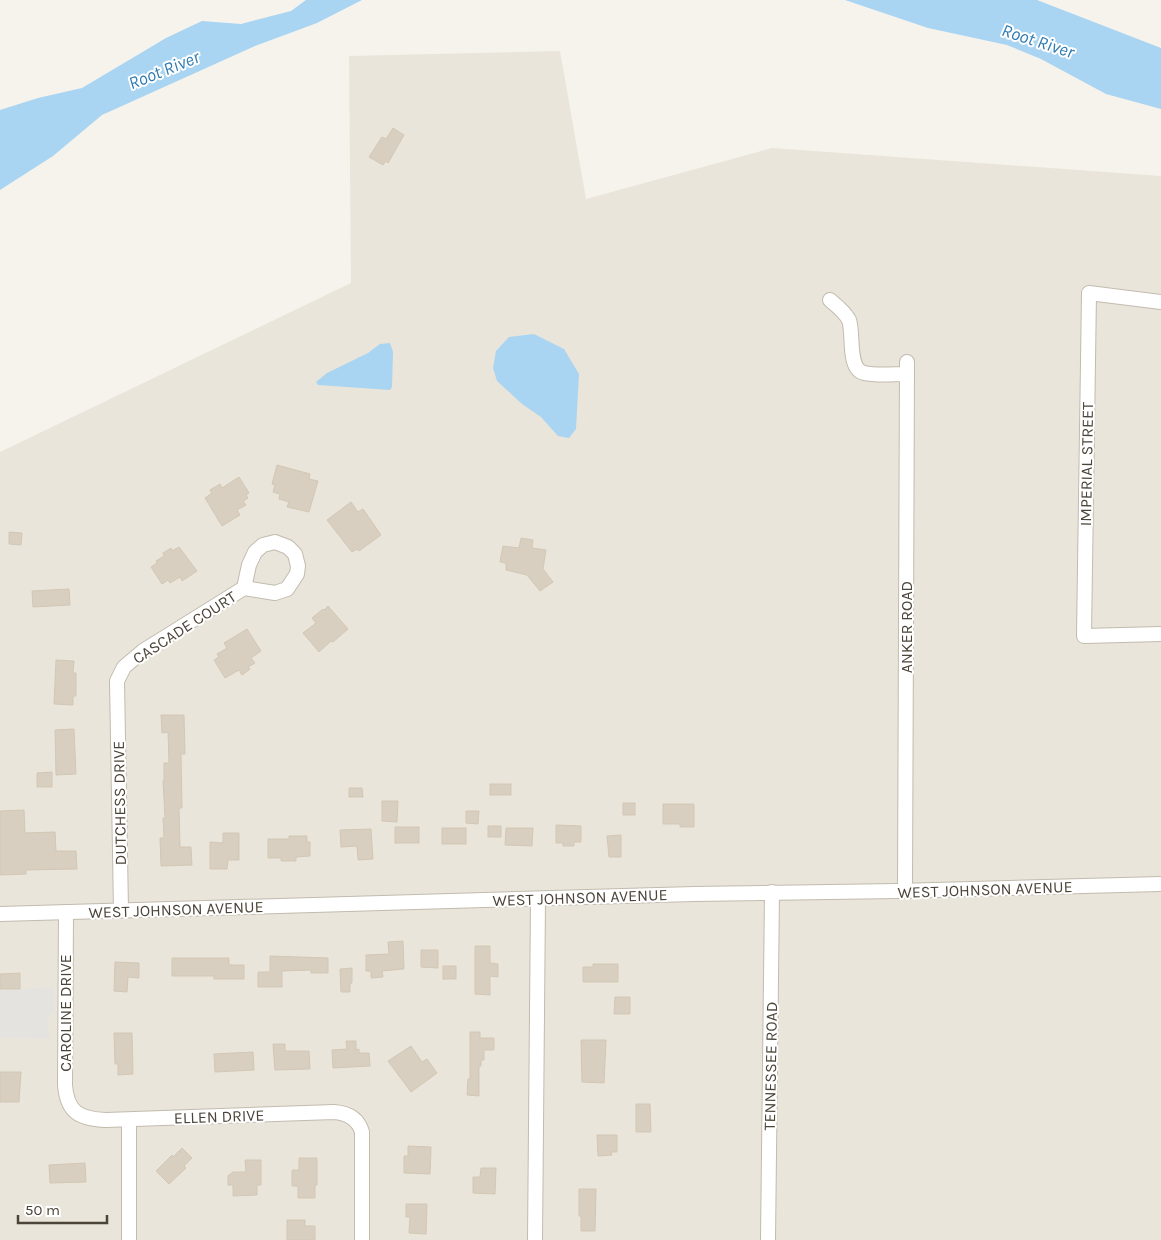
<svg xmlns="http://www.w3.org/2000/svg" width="1161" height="1240" font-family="Karla,sans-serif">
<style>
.residential{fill:#eae5da}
.parking{fill:#e5e3e0}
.water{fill:#a9d4f2}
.building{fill:#d8cfc1;stroke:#d3c7b4}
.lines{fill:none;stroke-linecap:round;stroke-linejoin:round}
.minor-casing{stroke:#c2bbae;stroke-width:16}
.minor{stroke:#fff;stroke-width:14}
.labels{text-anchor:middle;stroke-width:4;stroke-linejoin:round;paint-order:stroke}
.street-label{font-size:16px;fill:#4b4439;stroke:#fff}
.water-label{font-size:18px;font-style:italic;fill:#2e7ab2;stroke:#fff}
</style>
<rect width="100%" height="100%" fill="#f6f3ec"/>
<path class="residential" d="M560,51L586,199L772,148L1161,176V1240H0V452L351,283L349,56Z"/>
<path class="parking" d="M54,987V1010L48,1017L49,1039L0,1038V990Z"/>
<g class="water">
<path d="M306,0H362L317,23L255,46L102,115L53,156L0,190V110L38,98L82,88L166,38L202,21L241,24L291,11Z"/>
<path d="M845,0H1037L1161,48V109L1106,94L1041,59L1007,45L928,28Z"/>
<path d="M534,334L564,349L579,374L576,429L569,438L558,436L541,417L522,404L497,381L493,368L496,351L509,337Z"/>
<path d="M390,343L393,352L392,387L390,390L318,385L316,382L327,373L368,353L380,344Z"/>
</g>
<g class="building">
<path d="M393,128L404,135L388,163L386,161L383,165L369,157L382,137L386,139Z"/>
<path d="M277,465L310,474L309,479L318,481L309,512L287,507L289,502L279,499L280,494L273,492L275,485L272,484Z"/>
<path d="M239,477L249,493L246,495L248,498L243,501L246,505L237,510L240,515L222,526L205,498L212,493L210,490L220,484L222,488Z"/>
<path d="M351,502L358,512L363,509L381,535L359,551L357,549L352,552L327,520Z"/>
<path d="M9,532L22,533L21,545L9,544Z"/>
<path d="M521,538L533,540L532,548L546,550L543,569L553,582L540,591L527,575L506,570V563L500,562L503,546L519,548Z"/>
<path d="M179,547L197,571L182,581L180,577L170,583L168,580L162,584L151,567L157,563L156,561L164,556L163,553L171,548L172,551Z"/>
<path d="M69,589L70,605L33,607L32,591Z"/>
<path d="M328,606L348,629L333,642L331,641L319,652L303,633L316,623L312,618L323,609L324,610Z"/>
<path d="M247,629L261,651L251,658L255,663L248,667L250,669L242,675L239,670L225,678L214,660L219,657L217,654L227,648L224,643Z"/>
<path d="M56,660L74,661L73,673H76V696H73V705L54,704Z"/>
<path d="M161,715H184L185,754H181L182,808H179L180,847H191L192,865L161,866L160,838H164L163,818H165L163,781H164V763H169L168,732L162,733Z"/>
<path d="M74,729L76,774L56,775L55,730Z"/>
<path d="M52,772V787H37V773Z"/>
<rect x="490" y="784" width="21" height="11"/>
<path d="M349,788H362L363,797H349Z"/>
<path d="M382,801H398L397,822L382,821Z"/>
<rect x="623" y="803" width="12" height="12"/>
<path d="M663,804H694V827H680V824H663Z"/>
<path d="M24,810L25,833L55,832L56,851H76L77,869L26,870V874L0,875V811Z"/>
<path d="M466,811H479L478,824L466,823Z"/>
<path d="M556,825L581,826V842H574V846H563V843H556Z"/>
<rect x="488" y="826" width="13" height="11"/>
<rect x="395" y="827" width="24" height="16"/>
<rect x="442" y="828" width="24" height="16"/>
<path d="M506,828H533L532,846L505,845Z"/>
<path d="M371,829L373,859L358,860L357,846L341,847L340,830Z"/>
<path d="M223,833H239V860H228L227,869H210V842L223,843Z"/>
<path d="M621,835V857H609L607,836Z"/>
<path d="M289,836H307V842H310V856L296,857V861H281V858H268V839H289Z"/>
<path d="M403,941L404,969L382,971L383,977L371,978V971H366V955L389,954L388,942Z"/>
<path d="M475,946H490V963L498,964V977L490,976V995L475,994Z"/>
<path d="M421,950H438V968L421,967Z"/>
<path d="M270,956L328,958V973H311V970L282,971V987H258V972H270Z"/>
<path d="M172,958H229V965H244V979H214V976H172Z"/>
<path d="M115,962L139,963V978L128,977L127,992L114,991Z"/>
<path d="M593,964H618V982H583V967H593Z"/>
<rect x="443" y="966" width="13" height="13"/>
<path d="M352,968V983H350V992H341L340,969Z"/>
<path d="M20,973V989H0V974Z"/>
<path d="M615,997H630V1014H614Z"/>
<path d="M470,1032H480V1038H494V1050H484V1060H481V1066H479V1096L467,1095L468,1079H470Z"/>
<path d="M114,1033H132L133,1074L118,1075V1064H115Z"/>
<path d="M581,1040H606L604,1083L582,1082Z"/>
<path d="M346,1041H356V1050L359,1049V1053H369L370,1066L333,1068L332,1050L347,1049Z"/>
<path d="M273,1044H285V1051H309L310,1069L275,1070Z"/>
<path d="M411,1046L422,1062L427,1059L437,1073L411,1092L388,1061Z"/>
<path d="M253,1052L254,1070L215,1072L214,1054Z"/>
<path d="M0,1072H21L19,1102H0Z"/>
<path d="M636,1104H650L651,1132H636Z"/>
<path d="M597,1135H617V1152H611L612,1155L598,1156Z"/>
<path d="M408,1146L431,1147L430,1174L404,1173V1156H408Z"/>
<path d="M182,1148L192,1158L184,1166L186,1168L169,1184L156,1171L172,1155L173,1157Z"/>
<path d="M299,1158H317V1185H315V1198H298V1186H292V1170H299Z"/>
<path d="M245,1160H261V1185H257V1195L233,1196V1185H228V1176L233,1172H246Z"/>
<path d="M85,1163L86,1182L50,1183L49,1165Z"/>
<path d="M481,1168H496L495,1194L473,1193V1177H480Z"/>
<path d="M579,1189H596L595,1231H581V1216H579Z"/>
<path d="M406,1204H427L426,1234L409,1233L410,1217H406Z"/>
<path d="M287,1220H305V1226H315V1240H287Z"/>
</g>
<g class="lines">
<g class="minor-casing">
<g id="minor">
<path d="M830,300C836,305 845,312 849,320C854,333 847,369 864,373C877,376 893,374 907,374"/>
<path d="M1161,302L1089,293L1084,636L1161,634"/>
<path d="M905,891L907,362"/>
<path d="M121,910L117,681L124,667L143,651L244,588L275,593L287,589L297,574L298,566L295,554L288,547L275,542L263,545L255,552L249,565L244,588"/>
<path d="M66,912L65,1085C67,1112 79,1119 106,1120L334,1112C347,1113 358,1118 362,1132V1240"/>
<path d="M0,914L694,894L897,891L1161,884"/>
<path d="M129,1240V1120"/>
<path d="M535,1240L538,899"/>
<path d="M768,1240L772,892"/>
</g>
</g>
<use href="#minor" class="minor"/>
</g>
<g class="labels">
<g class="street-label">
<text transform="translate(1086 464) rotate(-89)" y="6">IMPERIAL STREET</text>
<text transform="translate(184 627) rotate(-33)" y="6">CASCADE COURT</text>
<text transform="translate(906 627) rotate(-90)" y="6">ANKER ROAD</text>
<text transform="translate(119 803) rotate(-91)" y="6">DUTCHESS DRIVE</text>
<text transform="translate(985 889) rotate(-2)" y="6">WEST JOHNSON AVENUE</text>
<text transform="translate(580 897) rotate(-2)" y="6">WEST JOHNSON AVENUE</text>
<text transform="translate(176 909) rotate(-2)" y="6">WEST JOHNSON AVENUE</text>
<text transform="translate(65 1013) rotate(-90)" y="6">CAROLINE DRIVE</text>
<text transform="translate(770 1066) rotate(-89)" y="6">TENNESSEE ROAD</text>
<text transform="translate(219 1116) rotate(-2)" y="6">ELLEN DRIVE</text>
</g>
<g class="water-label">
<text transform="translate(1038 41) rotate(18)" y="6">Root River</text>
<text transform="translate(164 70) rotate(-22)" y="6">Root River</text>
</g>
</g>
<path d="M18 1215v8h89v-8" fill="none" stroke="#4b4439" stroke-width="2.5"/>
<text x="25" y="1215" font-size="15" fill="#4b4439" stroke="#ffffff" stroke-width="4" paint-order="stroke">50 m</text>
</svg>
